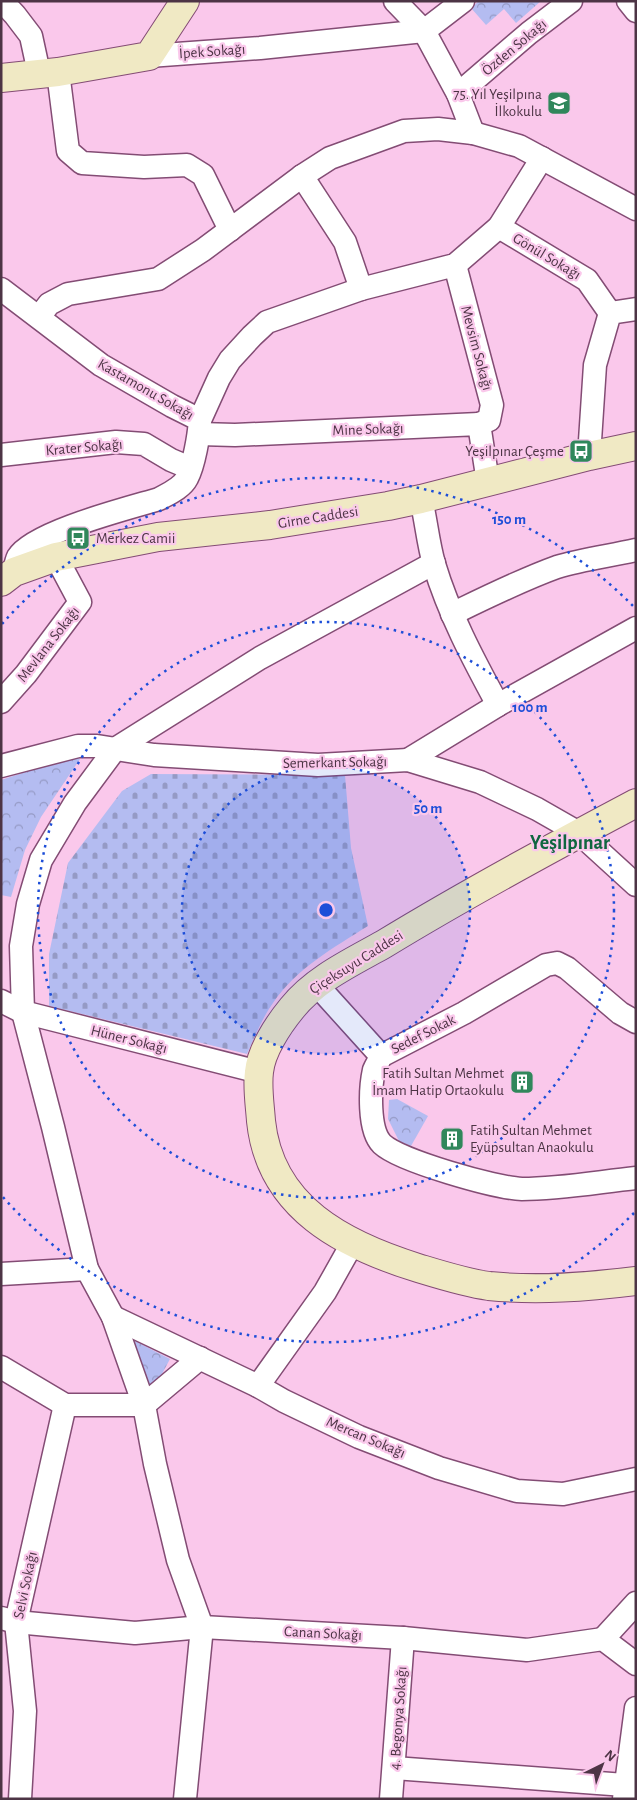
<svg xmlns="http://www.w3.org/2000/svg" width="637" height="1800" font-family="'Alegreya Sans',sans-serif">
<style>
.cemetery{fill:url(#cemetery-stones)}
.park{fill:url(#park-crowns)}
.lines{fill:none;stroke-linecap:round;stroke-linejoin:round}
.street-casing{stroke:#834c74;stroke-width:25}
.secondary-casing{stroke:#834c74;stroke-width:30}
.street{stroke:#fff;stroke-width:22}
.secondary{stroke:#f0e9c4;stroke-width:28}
.ring{fill:none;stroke:#1d4ed8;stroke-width:2.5;stroke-dasharray:2.5 5}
.labels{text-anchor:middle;stroke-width:4.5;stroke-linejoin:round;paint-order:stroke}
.street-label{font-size:15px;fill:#4d3445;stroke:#fac8eb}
.poi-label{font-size:15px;fill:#4d3445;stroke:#fac8eb;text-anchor:end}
.district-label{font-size:20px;font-weight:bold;fill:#0f663f;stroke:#fac8eb}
.centre{fill:#1d4ed8;stroke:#fac8eb;stroke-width:2.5}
.ring-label{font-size:15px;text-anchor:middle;font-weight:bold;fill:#1d4ed8;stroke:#fac8eb;stroke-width:4.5;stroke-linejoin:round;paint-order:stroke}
</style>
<defs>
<pattern id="cemetery-stones" width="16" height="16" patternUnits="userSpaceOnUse" patternTransform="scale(1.25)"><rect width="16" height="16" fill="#b4bcf1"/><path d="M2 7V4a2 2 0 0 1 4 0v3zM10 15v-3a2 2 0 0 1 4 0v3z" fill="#959ac5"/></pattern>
<pattern id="park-crowns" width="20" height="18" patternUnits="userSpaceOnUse" patternTransform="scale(1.25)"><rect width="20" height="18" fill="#b4bcf1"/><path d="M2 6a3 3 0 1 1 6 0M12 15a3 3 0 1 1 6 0" fill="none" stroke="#959ac5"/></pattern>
</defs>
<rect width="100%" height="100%" fill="#fac8eb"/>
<path class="cemetery" d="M151,774L345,775L351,848L368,926C333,948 297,968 273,1003C262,1018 255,1037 247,1054L49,1006V954L68,863L122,791Z"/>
<g class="park">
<path d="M479,1H541L516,23L504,9L486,25L471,8Z"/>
<path d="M77,755L80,759L41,817L25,850L11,897L1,895V780Z"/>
<path d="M397,1099L428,1116L411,1146L399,1141L388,1119L389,1100Z"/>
<path d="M131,1339L170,1359L155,1387L147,1390Z"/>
</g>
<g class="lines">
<g class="street-casing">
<g id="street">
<path d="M2,1L15,15L31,36L39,73"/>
<path d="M395,1L424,31L458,94L473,133"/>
<path d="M628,1L636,11"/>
<path d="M149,56L260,48L424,31L463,1"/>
<path d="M58,72L68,151L82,163L144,167L187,165L203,175L230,230"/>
<path d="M458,94L529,33L571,1"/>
<path d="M302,176L345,242L361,289"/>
<path d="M499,227L587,280L610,313"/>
<path d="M455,265L492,405L489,420L479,424"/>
<path d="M1,289L101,365L172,406L200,420C199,435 194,465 187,478C182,488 168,494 159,499C129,508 33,532 18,557C16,561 15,567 14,572"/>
<path d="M39,317L49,304L68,294L158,279L203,250L302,176L330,158L404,131L438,129L473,133L519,146L636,209"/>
<path d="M200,420L219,378L230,360L252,336L267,322L361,289L455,265L499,227L542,158"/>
<path d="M199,434L235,435L479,424L488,482"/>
<path d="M1,455L116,442L144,444L171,460L190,468"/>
<path d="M589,456L595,365L610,313L636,309"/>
<path d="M421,499C426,520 428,543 434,564C449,614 473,659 498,705"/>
<path d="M452,614C487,597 521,580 557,567C583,559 610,556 636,550"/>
<path d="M1,702L26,674L80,602L56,557"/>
<path d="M408,760L498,705L636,628"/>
<path d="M1,766L78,746H97L154,755L318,765L408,760L480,782L537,809L579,833L636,885"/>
<path d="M316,984L381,1056"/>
<path d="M1,1001L23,1012L259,1072"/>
<path d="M636,1022L620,1013L567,968L557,963L546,965L464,1013L381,1056C379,1061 376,1065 374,1070C370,1088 368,1130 382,1144C400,1161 496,1188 522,1189C560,1189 598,1182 636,1178"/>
<path d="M1,1274L87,1269"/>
<path d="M113,1317L258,1386L284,1401L359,1437L439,1468L517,1491L563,1494L636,1479"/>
<path d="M1,1367L65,1405H144L200,1358"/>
<path d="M258,1386L325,1292L352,1244"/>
<path d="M1,1618L16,1622L135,1633L202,1627L403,1638L527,1650L603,1639L636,1664"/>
<path d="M603,1639L636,1603"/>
<path d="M394,1768L625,1785"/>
<path d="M20,1799L25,1711L16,1622L65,1405"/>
<path d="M185,1799L202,1627L178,1560L155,1464L144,1405L113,1317L87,1269L53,1127L23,1012L21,946L28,904L41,860L75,803L115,749L260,658L434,563"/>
<path d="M391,1799L403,1638"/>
<path d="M624,1799L636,1708"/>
</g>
</g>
<g class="secondary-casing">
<g id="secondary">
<path d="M1,78L58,72L149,56L185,1"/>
<path d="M1,582L14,572L56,557L158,537L270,525L388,506L421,499L589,456L636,446"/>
<path d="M636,803C551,848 466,894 384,944C352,962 315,979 292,1008C278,1025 261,1051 259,1072C257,1088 260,1106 261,1121C270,1208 344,1245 418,1268C441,1275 466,1283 489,1286C538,1291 587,1287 636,1281"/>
</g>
</g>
<use href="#street" class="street"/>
<use href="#secondary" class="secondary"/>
</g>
<circle cx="326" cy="910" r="144" fill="#1d4ed8" fill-opacity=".12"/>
<g class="ring">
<circle cx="326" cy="910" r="144"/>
<circle cx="326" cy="910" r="288"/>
<path d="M634 1213A432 432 0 0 1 2 1196M2 624A432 432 0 0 1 634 607"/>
</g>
<defs>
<g id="school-square" transform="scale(1.25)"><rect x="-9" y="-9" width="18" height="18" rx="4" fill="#30875b" stroke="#fac8eb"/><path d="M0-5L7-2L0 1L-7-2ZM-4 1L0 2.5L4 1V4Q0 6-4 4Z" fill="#fff"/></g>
<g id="bus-square" transform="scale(1.25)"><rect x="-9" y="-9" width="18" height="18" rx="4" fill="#30875b" stroke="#fac8eb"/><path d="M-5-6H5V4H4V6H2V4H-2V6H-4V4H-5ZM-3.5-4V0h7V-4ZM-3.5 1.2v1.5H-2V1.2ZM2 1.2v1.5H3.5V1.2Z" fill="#fff"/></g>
<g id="building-square" transform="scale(1.25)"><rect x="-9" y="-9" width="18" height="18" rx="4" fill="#30875b" stroke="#fac8eb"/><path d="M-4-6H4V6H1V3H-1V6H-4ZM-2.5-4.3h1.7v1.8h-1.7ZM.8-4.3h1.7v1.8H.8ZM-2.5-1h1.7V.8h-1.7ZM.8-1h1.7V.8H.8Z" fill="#fff"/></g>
</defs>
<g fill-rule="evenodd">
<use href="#school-square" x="559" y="103"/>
<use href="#bus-square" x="581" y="451"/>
<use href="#bus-square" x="78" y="538"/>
<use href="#building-square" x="522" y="1082"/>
<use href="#building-square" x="452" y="1139"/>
</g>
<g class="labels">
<g class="street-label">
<text transform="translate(514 47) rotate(-40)" y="5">Özden Sokağı</text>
<text transform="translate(212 51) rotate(-4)" y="5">İpek Sokağı</text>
<text transform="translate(547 256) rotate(31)" y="5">Gönül Sokağı</text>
<text transform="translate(477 348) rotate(75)" y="5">Mevsim Sokağı</text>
<text transform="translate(146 389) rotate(30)" y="5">Kastamonu Sokağı</text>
<text transform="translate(368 429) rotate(-2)" y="5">Mine Sokağı</text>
<text transform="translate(84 447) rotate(-5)" y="5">Krater Sokağı</text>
<text transform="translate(318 517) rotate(-9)" y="5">Girne Caddesi</text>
<text transform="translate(48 644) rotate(-52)" y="5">Mevlana Sokağı</text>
<text transform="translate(335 762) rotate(-1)" y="5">Semerkant Sokağı</text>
<text transform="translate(356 962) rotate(-32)" y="5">Çiçeksuyu Caddesi</text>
<text transform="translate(423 1034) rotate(-27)" y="5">Sedef Sokak</text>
<text transform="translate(129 1039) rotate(14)" y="5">Hüner Sokağı</text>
<text transform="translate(366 1437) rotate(23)" y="5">Mercan Sokağı</text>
<text transform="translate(25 1585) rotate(-78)" y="5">Selvi Sokağı</text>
<text transform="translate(323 1633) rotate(3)" y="5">Canan Sokağı</text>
<text transform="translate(398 1718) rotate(-86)" y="5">4. Begonya Sokağı</text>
</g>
<g class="poi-label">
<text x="542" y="99">75. Yıl Yeşilpına<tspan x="542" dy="17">İlkokulu</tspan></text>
<text x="564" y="456">Yeşilpınar Çeşme</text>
<text x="96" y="543" text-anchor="start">Merkez Camii</text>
<text x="504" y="1078">Fatih Sultan Mehmet<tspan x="504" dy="17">İmam Hatip Ortaokulu</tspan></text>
<text x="470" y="1135" text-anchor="start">Fatih Sultan Mehmet<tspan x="470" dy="17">Eyüpsultan Anaokulu</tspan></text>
</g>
<g class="district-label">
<text x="570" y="849">Yeşilpınar</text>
</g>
</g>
<circle cx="326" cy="910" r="8" class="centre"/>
<g class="ring-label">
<text x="509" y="524">150 m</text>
<text x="530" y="712">100 m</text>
<text x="428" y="813">50 m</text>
</g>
<rect width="637" height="1800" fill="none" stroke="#4d3445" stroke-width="5"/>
<g transform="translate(602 1765) rotate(42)" stroke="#fac8eb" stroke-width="4" paint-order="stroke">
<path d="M0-4L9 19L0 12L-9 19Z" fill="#4d3445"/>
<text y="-8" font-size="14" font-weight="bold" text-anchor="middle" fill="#4d3445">N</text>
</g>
</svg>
